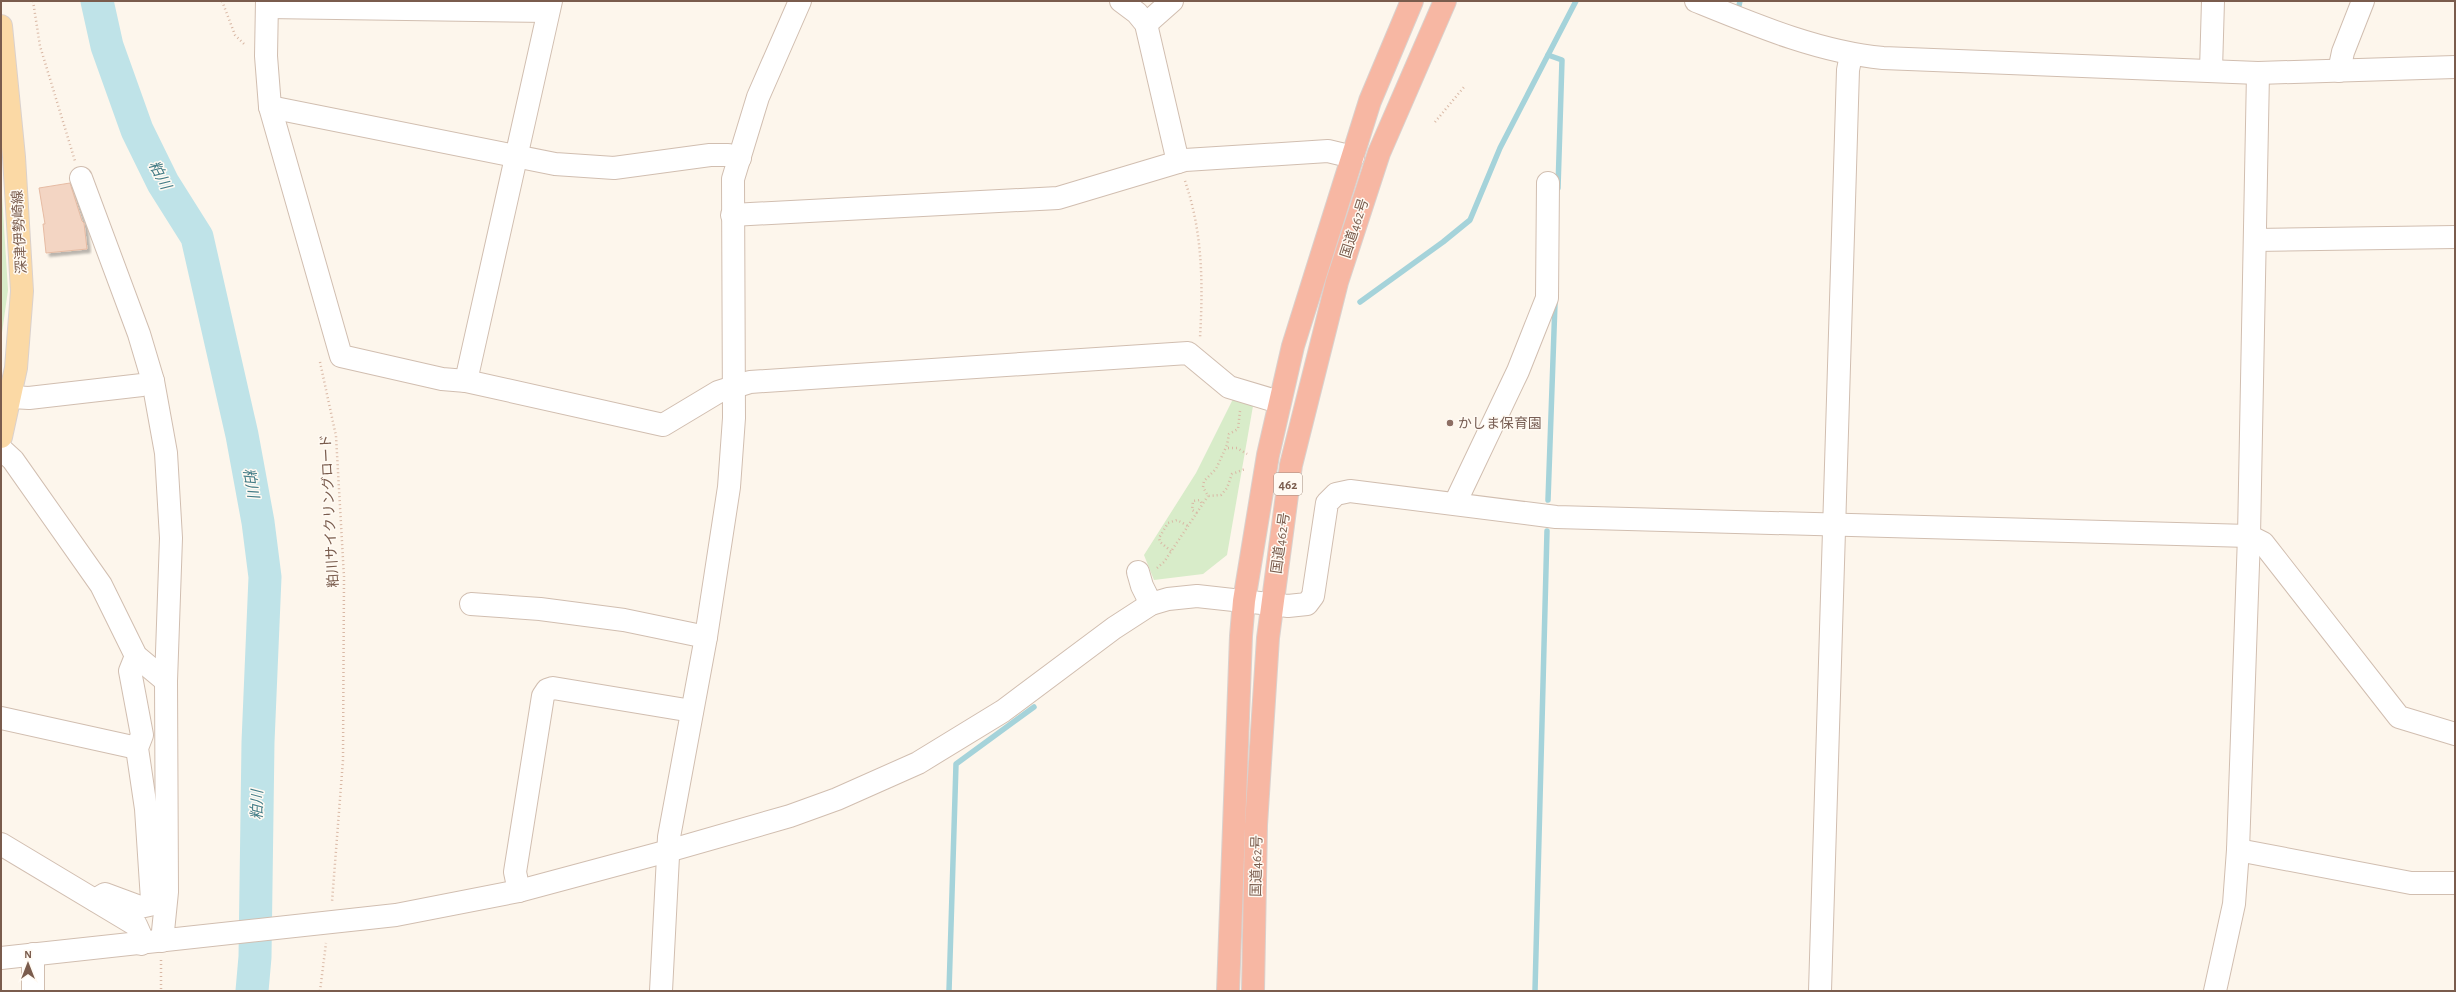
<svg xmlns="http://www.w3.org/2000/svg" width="2456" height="992" font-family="'Alegreya Sans','Noto Sans JP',sans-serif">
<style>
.green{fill:#d8ecc9}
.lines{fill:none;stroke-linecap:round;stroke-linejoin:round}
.stream{stroke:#a5d3da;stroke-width:5.5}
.river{stroke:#bfe3e8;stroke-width:33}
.building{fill:#f3d5c3;stroke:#e6bba3;filter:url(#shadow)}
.minor-casing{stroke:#d1beb0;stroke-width:24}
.major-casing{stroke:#dad1cd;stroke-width:24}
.highway-casing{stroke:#dad1cd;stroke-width:24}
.path{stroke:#d9b8a5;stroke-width:2.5;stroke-dasharray:1 3;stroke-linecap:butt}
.minor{stroke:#fff;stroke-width:22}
.major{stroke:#fbd9a5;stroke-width:22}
.highway{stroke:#f7b7a3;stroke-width:22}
.education-dot{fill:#8d6e63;stroke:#fffaf3;stroke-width:1.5}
.labels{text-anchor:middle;stroke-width:3;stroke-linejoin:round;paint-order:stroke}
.shield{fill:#fffaf3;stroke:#a28b7f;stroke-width:1}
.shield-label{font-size:13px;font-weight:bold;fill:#7a5c4d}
.street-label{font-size:14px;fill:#7a5c4d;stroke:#fffaf3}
.education-label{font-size:14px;fill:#785e54;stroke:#fffaf3;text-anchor:start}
.water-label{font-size:15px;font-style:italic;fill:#437c86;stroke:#fffaf3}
</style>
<defs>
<filter id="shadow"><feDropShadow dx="3.5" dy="3.5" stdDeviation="1" flood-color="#0004"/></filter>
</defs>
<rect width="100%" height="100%" fill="#fdf6ec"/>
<g class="green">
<path d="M1,179L8,290L1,340Z"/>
<path d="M1234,397L1253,406L1227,555L1203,574L1154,580L1144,555L1196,473Z"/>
</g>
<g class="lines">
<g class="stream">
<path d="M1740,1L1738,10L1741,11"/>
<path d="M1558,188L1562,60L1548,55L1576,1"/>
<path d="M1360,302L1443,242L1470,220L1500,148L1548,55"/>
<path d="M1548,500L1555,303"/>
<path d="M949,991L956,764L1034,707"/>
<path d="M1535,991L1547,531"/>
</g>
<path class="river" d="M97,1L107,46L137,130L163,183L197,237L242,435L258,522L265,577L258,742L255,957L252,991"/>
</g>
<path class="building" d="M70,183L82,221L84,223L87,249L46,253L43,224H45L39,188Z"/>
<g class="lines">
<g class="minor-casing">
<g id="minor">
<path d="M267,1L266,56L270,107L341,356L442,379L466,381"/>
<path d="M551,1L466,381L663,425L718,392L750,382L1188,353L1229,387L1279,402"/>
<path d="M1121,1L1137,13L1146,24L1178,162"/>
<path d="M1696,1C1755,25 1819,52 1883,58L2258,73L2455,67"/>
<path d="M267,7L548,11"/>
<path d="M1146,24L1172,1"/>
<path d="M2211,70L2213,1"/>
<path d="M2339,71L2343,52L2363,1"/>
<path d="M270,107L555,164L614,168L710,155H728L740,158"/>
<path d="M81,178L139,334L153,381L166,453L171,538L166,681L167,892L162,941"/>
<path d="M732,215L1058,198L1185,160L1328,151L1353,157"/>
<path d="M2255,240L2455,237"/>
<path d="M11,397L29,398L142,385L153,381"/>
<path d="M1,449L13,460L101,585L136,656L166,681"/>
<path d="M1456,504L1458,497L1518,371L1547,298L1548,183"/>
<path d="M1138,572L1142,586L1151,604"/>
<path d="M471,604L540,609L624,620L706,637"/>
<path d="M1,718L137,748"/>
<path d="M1,844L136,925L140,934L141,944"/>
<path d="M2238,850L2411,883H2455"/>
<path d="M519,891L515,872L543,696L547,690L553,688L692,711"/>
<path d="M95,900L105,894L140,907L149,905L152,900L146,809L137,748L142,735L130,671L136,656"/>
<path d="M1,958L396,915L519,891L668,851L790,816L837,799L918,763L1003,711L1114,628L1151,604L1168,599L1197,596L1288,606L1307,604L1313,596L1327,503L1336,494L1350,491L1556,517L2249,536L2263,543L2399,717L2455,734"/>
<path d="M33,991V954"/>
<path d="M661,991L669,837L706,637L729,487L734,418L733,179L758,97L800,1"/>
<path d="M1820,991L1848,70L1851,55"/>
<path d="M2215,991L2234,904L2238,850L2249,536L2258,73"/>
</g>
</g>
<g class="major-casing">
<path id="major" d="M1,26L14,157L22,291L16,368L1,437"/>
</g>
<g class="highway-casing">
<g id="highway">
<path d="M1228,991L1241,636L1244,601L1268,455L1293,346L1370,101L1412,1"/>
<path d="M1253,991L1256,825L1268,638L1291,465L1337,282L1379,153L1445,1"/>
</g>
</g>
<g class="path">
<path d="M33,1L40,46L75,161"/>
<path d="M222,1L235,35L246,46"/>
<path d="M1435,122L1464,87"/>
<path d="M1185,181C1203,233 1203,285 1200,338"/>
<path d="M320,362L336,436L344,577L343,760L332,902"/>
<path d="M1240,411L1238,429L1229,434L1227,445L1216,469L1204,481L1203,487L1208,496L1221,495L1227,488L1232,474L1245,469"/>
<path d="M1228,448H1237L1247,454"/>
<path d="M1197,513L1192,510L1193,501L1200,500L1202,504"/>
<path d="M1171,551L1160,542L1159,538L1168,523L1177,520L1188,526"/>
<path d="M1157,568L1164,562L1208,496"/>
<path d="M161,960V991"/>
<path d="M320,991L326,943"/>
</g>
<use href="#minor" class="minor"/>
<use href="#major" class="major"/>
<use href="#highway" class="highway"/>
</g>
<circle class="education-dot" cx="1450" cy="423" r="4"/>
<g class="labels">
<rect class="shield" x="1274" y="473" width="28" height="22" rx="3"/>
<g class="shield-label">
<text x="1288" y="489">462</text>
</g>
<g class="street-label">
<text transform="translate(1354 228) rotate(-72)" y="5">国道462号</text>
<text transform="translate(19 232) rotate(-93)" y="5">深津伊勢崎線</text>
<text transform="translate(329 511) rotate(-93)" y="5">粕川サイクリングロード</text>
<text transform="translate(1280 543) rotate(-82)" y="5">国道462号</text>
<text transform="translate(1256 866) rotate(-89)" y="5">国道462号</text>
</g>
<g class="education-label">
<text x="1458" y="428">かしま保育園</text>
</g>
<g class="water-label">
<text transform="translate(160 175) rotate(62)" y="5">粕川</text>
<text transform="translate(251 483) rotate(80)" y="5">粕川</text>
<text transform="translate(257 805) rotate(-89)" y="5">粕川</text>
</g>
</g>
<rect width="2456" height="992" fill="none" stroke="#7a5c4d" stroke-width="4"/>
<g transform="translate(28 964)" stroke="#fffaf3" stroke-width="3" paint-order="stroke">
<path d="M0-3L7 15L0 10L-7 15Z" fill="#7a5c4d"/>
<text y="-6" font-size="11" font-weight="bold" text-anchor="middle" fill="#7a5c4d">N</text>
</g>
</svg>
